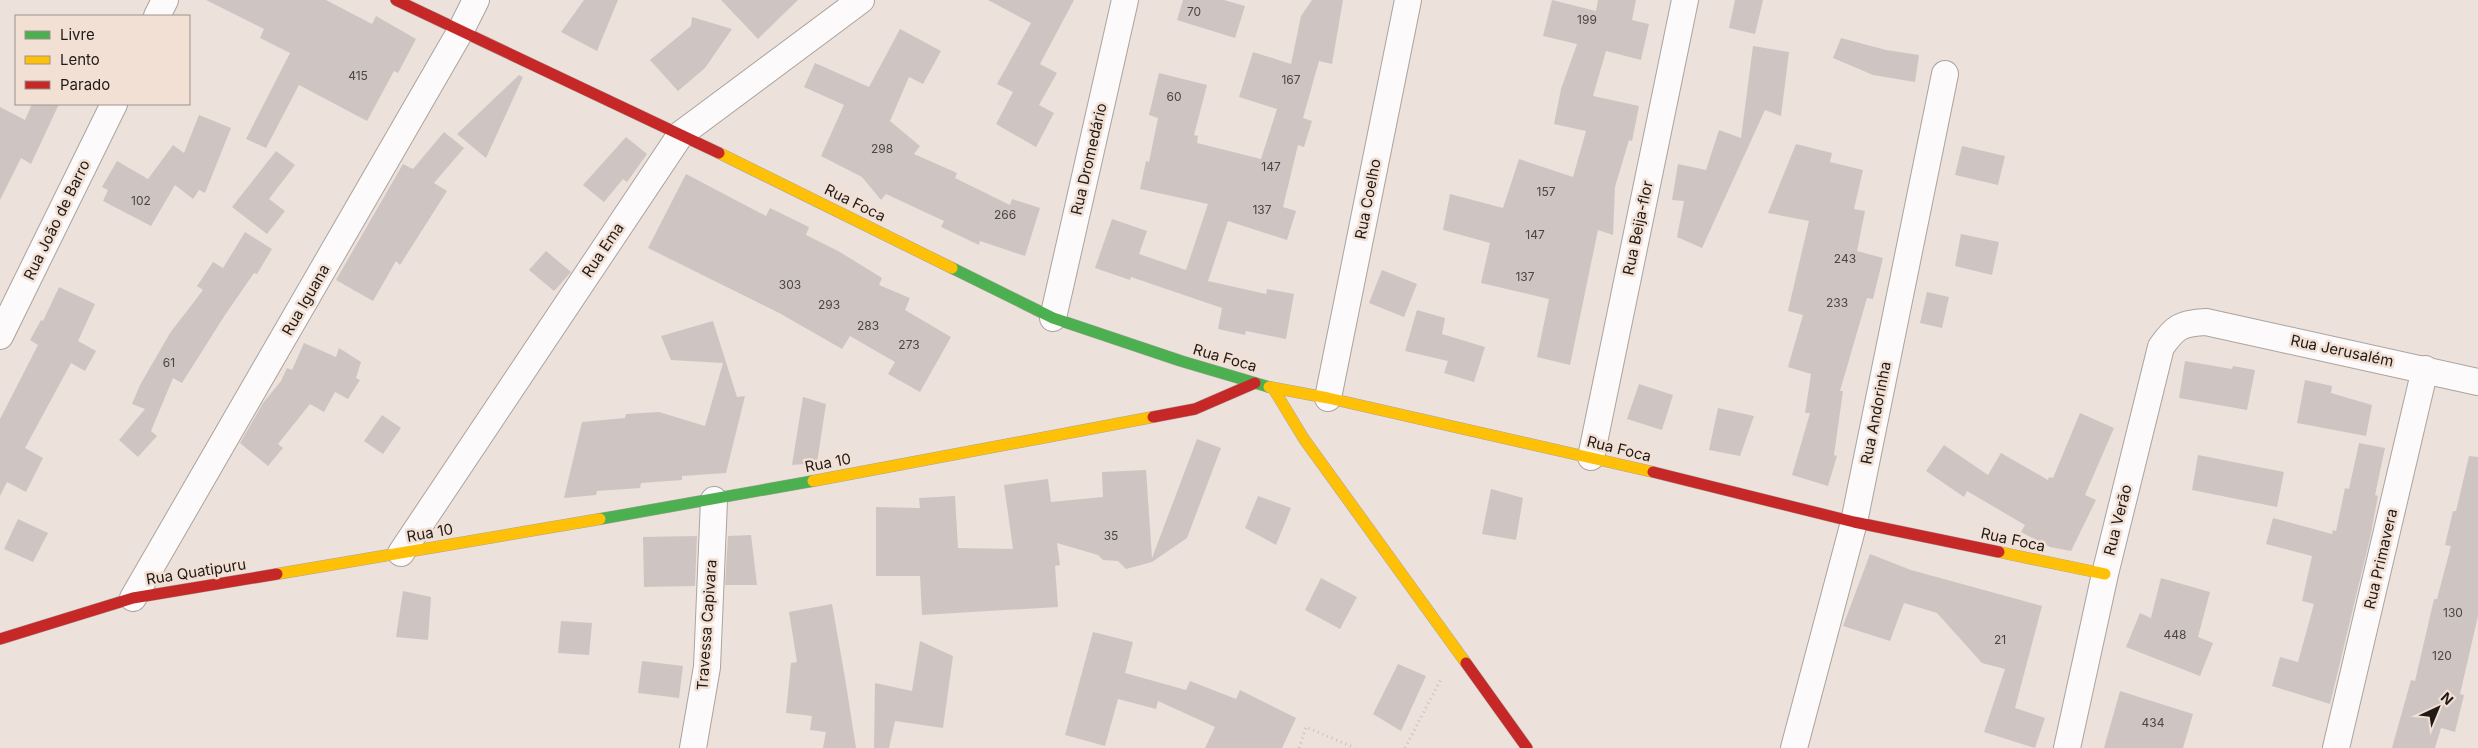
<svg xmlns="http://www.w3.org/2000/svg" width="2478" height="748" font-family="Inter,sans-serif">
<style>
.building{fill:#cec5c2}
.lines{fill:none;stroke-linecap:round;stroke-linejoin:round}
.street-casing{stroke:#aba39e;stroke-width:28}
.fast-casing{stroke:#aba39e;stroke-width:12}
.slow-casing{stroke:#aba39e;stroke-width:12}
.jam-casing{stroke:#aba39e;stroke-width:12}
.path{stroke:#c7c3c1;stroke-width:3;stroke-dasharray:1 4;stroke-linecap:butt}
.street{stroke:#fcfafa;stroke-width:26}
.fast{stroke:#4caf50;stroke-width:11}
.slow{stroke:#ffc107;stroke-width:11}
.jam{stroke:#c62828;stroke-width:11}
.labels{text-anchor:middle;stroke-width:5;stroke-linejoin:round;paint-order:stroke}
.number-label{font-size:12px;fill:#4c4541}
.street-label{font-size:15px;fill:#201a16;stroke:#f2e0d5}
</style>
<rect width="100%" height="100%" fill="#ece1db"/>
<g class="building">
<path d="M206,0H326L372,24L376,16L416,39L398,73L394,71L367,121L299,85L266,148L246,139L290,53L260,38L264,29Z"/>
<path d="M584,0H618L597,51L561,32Z"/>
<path d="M721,0H798L758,39Z"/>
<path d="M988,0H1074L1040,64L1057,73L1039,105L1054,113L1036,147L996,124L1013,92L997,84L1031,23Z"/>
<path d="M1183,0H1224L1245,6L1235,38L1177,20Z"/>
<path d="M1312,0H1343L1332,64L1319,61L1303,118L1312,121L1304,147L1298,145L1283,207L1296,211L1287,240L1228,221L1208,281L1266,294L1267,289L1294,294L1286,339L1246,331L1245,335L1218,329L1222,308L1131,277L1130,280L1095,268L1112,219L1147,231L1139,254L1186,270L1208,204L1140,189L1146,161L1149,162L1158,118L1149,115L1159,73L1207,85L1194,135L1198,136L1197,143L1261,159L1277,109L1239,97L1253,52L1291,64L1301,16Z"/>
<path d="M1552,0L1596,11L1598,0H1636L1632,20L1649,24L1641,60L1606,51L1593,96L1639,106L1632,141L1629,140L1615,187L1613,235L1598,230L1570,365L1537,357L1549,299L1481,283L1490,243L1443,230L1450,194L1503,208L1519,159L1573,177L1586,131L1554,124L1561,89L1577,44L1543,36Z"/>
<path d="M1735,0H1763L1755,34L1729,28Z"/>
<path d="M692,17L732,29L705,68L678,91L650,60L691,26Z"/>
<path d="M900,29L941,51L923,84L909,77L890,121L920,146L914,154L957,173L955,178L1010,205L1012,199L1040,208L1025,256L980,241L979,245L941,227L944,221L886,194L881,200L862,177L821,156L844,105L804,87L815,63L869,87Z"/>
<path d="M1841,38L1886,50L1919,55L1915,82L1873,75L1833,58Z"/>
<path d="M1753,46L1789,52L1781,116L1765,110L1702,248L1677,237L1684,201L1672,200L1678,164L1706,170L1719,130L1741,138Z"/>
<path d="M519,75L523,77L486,158L457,134Z"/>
<path d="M32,104H59L31,164L21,158L0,200V107L25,120Z"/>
<path d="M199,115L231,128L205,193L199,190L193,199L175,185L151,226L103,201L108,190L102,187L117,161L148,179L173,145L184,153Z"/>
<path d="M444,132L464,148L434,183L447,191L400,265L396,261L373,301L336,280L403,164L413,169Z"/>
<path d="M626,137L647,154L627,182L623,179L604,202L583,185Z"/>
<path d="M1796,144L1832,153L1830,162L1863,170L1854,209L1865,211L1857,251L1883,258L1873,299L1867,298L1840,391H1843L1834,455L1837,456L1828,486L1792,475L1810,413H1805L1811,374L1788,367L1803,315L1788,311L1809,221L1768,213Z"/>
<path d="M1962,146L2005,156L1998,185L1955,175Z"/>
<path d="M276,151L295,165L269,199L285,211L267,234L232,207Z"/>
<path d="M686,174L766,216L770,208L809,227L806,235L840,252L882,278L879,285L910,298L905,310L951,337L920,392L888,374L895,362L850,336L842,349L781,314L648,248Z"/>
<path d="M245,232L272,249L257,274L254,273L225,315L182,383L173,378L151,431L157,436L138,457L119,440L145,409L132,404L140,385L170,333L203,290L197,286L213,262L223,268Z"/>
<path d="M1961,234L1999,242L1992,275L1955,266Z"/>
<path d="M546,251L571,272L554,291L529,270Z"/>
<path d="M1382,270L1417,284L1404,317L1369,303Z"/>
<path d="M59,287L95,304L78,341L96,351L85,371L71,363L25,448L43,458L26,492L7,482L0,496V419L38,345L30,340L41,320L43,321Z"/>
<path d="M1927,292L1949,297L1942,328L1920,323Z"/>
<path d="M1417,310L1445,318L1442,334L1485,347L1474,382L1444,373L1448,361L1405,351Z"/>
<path d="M713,321L737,397L745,396L726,473L682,476V480L641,483L640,488L597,491L596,495L564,498L582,422L625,418L626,414L659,412L705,426L723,363L671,360L661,336Z"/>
<path d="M304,343L336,357L339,348L361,362L356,378L360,380L348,399L335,392L324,412L310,404L278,444L283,448L268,466L240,443L263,403L281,381L287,368L292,370Z"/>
<path d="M2185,361L2232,369L2233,366L2255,370L2247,410L2179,398Z"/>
<path d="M2305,380L2332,386L2331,393L2372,405L2366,436L2297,423Z"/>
<path d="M1639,384L1673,395L1662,430L1627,419Z"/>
<path d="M803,397L826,404L817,463L792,465Z"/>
<path d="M1718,408L1754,416L1740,456L1709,450Z"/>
<path d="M2080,413L2114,428L2085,495L2096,500L2071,551L2050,547L2021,532L2025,525L1967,491L1964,497L1926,471L1944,445L1988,475L2001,453L2048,480L2049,477L2053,478Z"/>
<path d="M382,415L401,428L383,454L364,441Z"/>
<path d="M1197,439L1221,448L1187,538L1152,562L1126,569L1118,561L1103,560L1098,555L1057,543L1060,565L1055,566L1058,607L922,615L920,576H876V507L920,508L919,498L955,496L958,548L1013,549L1004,485L1048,479L1051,502L1103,497L1102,472L1146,470L1152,558Z"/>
<path d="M2359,443L2385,448L2375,495L2378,496L2370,538L2330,704L2272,686L2280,657L2298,662L2314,604L2302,601L2312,556L2266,544L2273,518L2332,534L2333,530L2336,531L2345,488L2349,489Z"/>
<path d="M2198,455L2284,472L2277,507L2192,490Z"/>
<path d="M2469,456L2478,457V616L2460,694L2464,695L2455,732L2441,728L2435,748H2392L2411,680L2415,681L2434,599H2437L2451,546L2445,545L2453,511H2456Z"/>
<path d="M1491,489L1523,498L1516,540L1482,534Z"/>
<path d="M1258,496L1291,508L1276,545L1245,528Z"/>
<path d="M18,519L48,533L33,562L4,549Z"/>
<path d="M751,535L757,585H725L728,536Z"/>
<path d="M697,536L695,586L644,587L643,537Z"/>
<path d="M1870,554L1911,570L2042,606L2015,708L2045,718L2035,748L1984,732L2005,669L1982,663L1937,613L1904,603L1890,641L1843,626Z"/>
<path d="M1321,578L1357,597L1340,629L1305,610Z"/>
<path d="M2161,578L2210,592L2198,637L2213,643L2200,676L2126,647L2140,613L2151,618Z"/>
<path d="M403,591L431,597L428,640L396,637Z"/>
<path d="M832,604L845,678L856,748H823L826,732L810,730L812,716L786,713L791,663L797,662L789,612Z"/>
<path d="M561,621L592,623L589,655L558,653Z"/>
<path d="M1093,632L1133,642L1125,673L1186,690L1190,681L1236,699L1240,690L1296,718L1282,748H1205L1215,727L1158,701L1156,709L1118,699L1105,746L1065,735Z"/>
<path d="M920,641L953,656L943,728L895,721L889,748H874L875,683L912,691Z"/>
<path d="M642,661L683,666L679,698L638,693Z"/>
<path d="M1398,664L1426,676L1401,731L1373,714Z"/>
<path d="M2120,691L2193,714L2183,748H2104Z"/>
</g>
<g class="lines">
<g class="street-casing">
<g id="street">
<path d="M157,16L165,0"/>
<path d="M1053,318L1125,0"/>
<path d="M0,336L114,104"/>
<path d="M1328,398L1408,0"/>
<path d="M1591,457L1685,0"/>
<path d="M401,553L681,134L861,0"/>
<path d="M133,598L460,32L476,0"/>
<path d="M693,748L707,667L714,500"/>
<path d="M1794,748L1854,522L1945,74"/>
<path d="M2067,748L2105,574L2161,347C2175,327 2181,323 2206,322L2478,382"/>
<path d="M2336,748L2425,369"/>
</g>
</g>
<g class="fast-casing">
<g id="fast">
<path d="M952,268L1053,318L1181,361L1269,387"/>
<path d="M600,519L813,481"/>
</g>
</g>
<g class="slow-casing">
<g id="slow">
<path d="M719,153L952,268"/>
<path d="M1269,387L1328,398L1653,472"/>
<path d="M1273,388L1304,439L1466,663"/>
<path d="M813,481L1153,417"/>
<path d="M1999,552L2105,574"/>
<path d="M277,574L600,519"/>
</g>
</g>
<g class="jam-casing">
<g id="jam">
<path d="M396,0L719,153"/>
<path d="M1153,417L1195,409L1255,383"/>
<path d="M1653,472L1854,522L1999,552"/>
<path d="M0,639L133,598L277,574"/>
<path d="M1466,663L1527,748"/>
</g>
</g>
<g class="path">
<path d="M1299,748L1306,727L1355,748"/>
<path d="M1405,748L1441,679"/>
</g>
<use href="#street" class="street"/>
<use href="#fast" class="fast"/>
<use href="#slow" class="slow"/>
<use href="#jam" class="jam"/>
</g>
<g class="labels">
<g class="number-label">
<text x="1194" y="16">70</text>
<text x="1587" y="24">199</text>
<text x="358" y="80">415</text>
<text x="1291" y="84">167</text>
<text x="1174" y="101">60</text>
<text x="882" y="153">298</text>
<text x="1271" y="171">147</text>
<text x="1546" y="196">157</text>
<text x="141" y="205">102</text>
<text x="1262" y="214">137</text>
<text x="1005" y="219">266</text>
<text x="1535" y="239">147</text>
<text x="1845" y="263">243</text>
<text x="1525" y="281">137</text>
<text x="790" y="289">303</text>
<text x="1837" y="307">233</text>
<text x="829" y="309">293</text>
<text x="868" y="330">283</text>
<text x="909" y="349">273</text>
<text x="169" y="367">61</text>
<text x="1111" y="540">35</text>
<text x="2453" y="617">130</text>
<text x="2175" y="639">448</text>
<text x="2000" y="644">21</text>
<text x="2442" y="660">120</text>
<text x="2153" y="727">434</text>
</g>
<g class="street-label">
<text transform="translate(1089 159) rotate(-77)" y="5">Rua Dromedário</text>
<text transform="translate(1368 199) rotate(-79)" y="5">Rua Coelho</text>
<text transform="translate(855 203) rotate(26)" y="5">Rua Foca</text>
<text transform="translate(57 220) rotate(-64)" y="5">Rua João de Barro</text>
<text transform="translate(1638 228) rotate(-78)" y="5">Rua Beija-flor</text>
<text transform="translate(603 250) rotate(-56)" y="5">Rua Ema</text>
<text transform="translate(306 300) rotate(-60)" y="5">Rua Iguana</text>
<text transform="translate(2342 351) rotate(12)" y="5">Rua Jerusalém</text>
<text transform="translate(1225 358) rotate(16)" y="5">Rua Foca</text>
<text transform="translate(1876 413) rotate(-79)" y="5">Rua Andorinha</text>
<text transform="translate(1619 449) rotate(14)" y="5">Rua Foca</text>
<text transform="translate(828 463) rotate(-11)" y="5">Rua 10</text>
<text transform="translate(2118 520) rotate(-76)" y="5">Rua Verão</text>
<text transform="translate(430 533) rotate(-10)" y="5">Rua 10</text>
<text transform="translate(2013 540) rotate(12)" y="5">Rua Foca</text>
<text transform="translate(2381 559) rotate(-77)" y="5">Rua Primavera</text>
<text transform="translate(196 572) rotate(-9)" y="5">Rua Quatipuru</text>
<text transform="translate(707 625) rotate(-86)" y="5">Travessa Capivara</text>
</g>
</g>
<rect x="15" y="15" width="175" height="90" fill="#f2e0d5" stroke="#9e9189"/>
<rect x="25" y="31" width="25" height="8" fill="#4caf50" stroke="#9e9189"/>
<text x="60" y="40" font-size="15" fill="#201a16">Livre</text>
<rect x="25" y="56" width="25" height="8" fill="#ffc107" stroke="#9e9189"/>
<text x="60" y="65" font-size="15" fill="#201a16">Lento</text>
<rect x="25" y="81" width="25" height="8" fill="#c62828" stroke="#9e9189"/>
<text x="60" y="90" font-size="15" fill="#201a16">Parado</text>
<g transform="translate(2438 708) rotate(44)" stroke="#f2e0d5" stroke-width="4" paint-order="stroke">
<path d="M0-4L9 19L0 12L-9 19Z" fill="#201a16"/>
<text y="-8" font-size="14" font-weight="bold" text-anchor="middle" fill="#201a16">N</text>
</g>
</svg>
